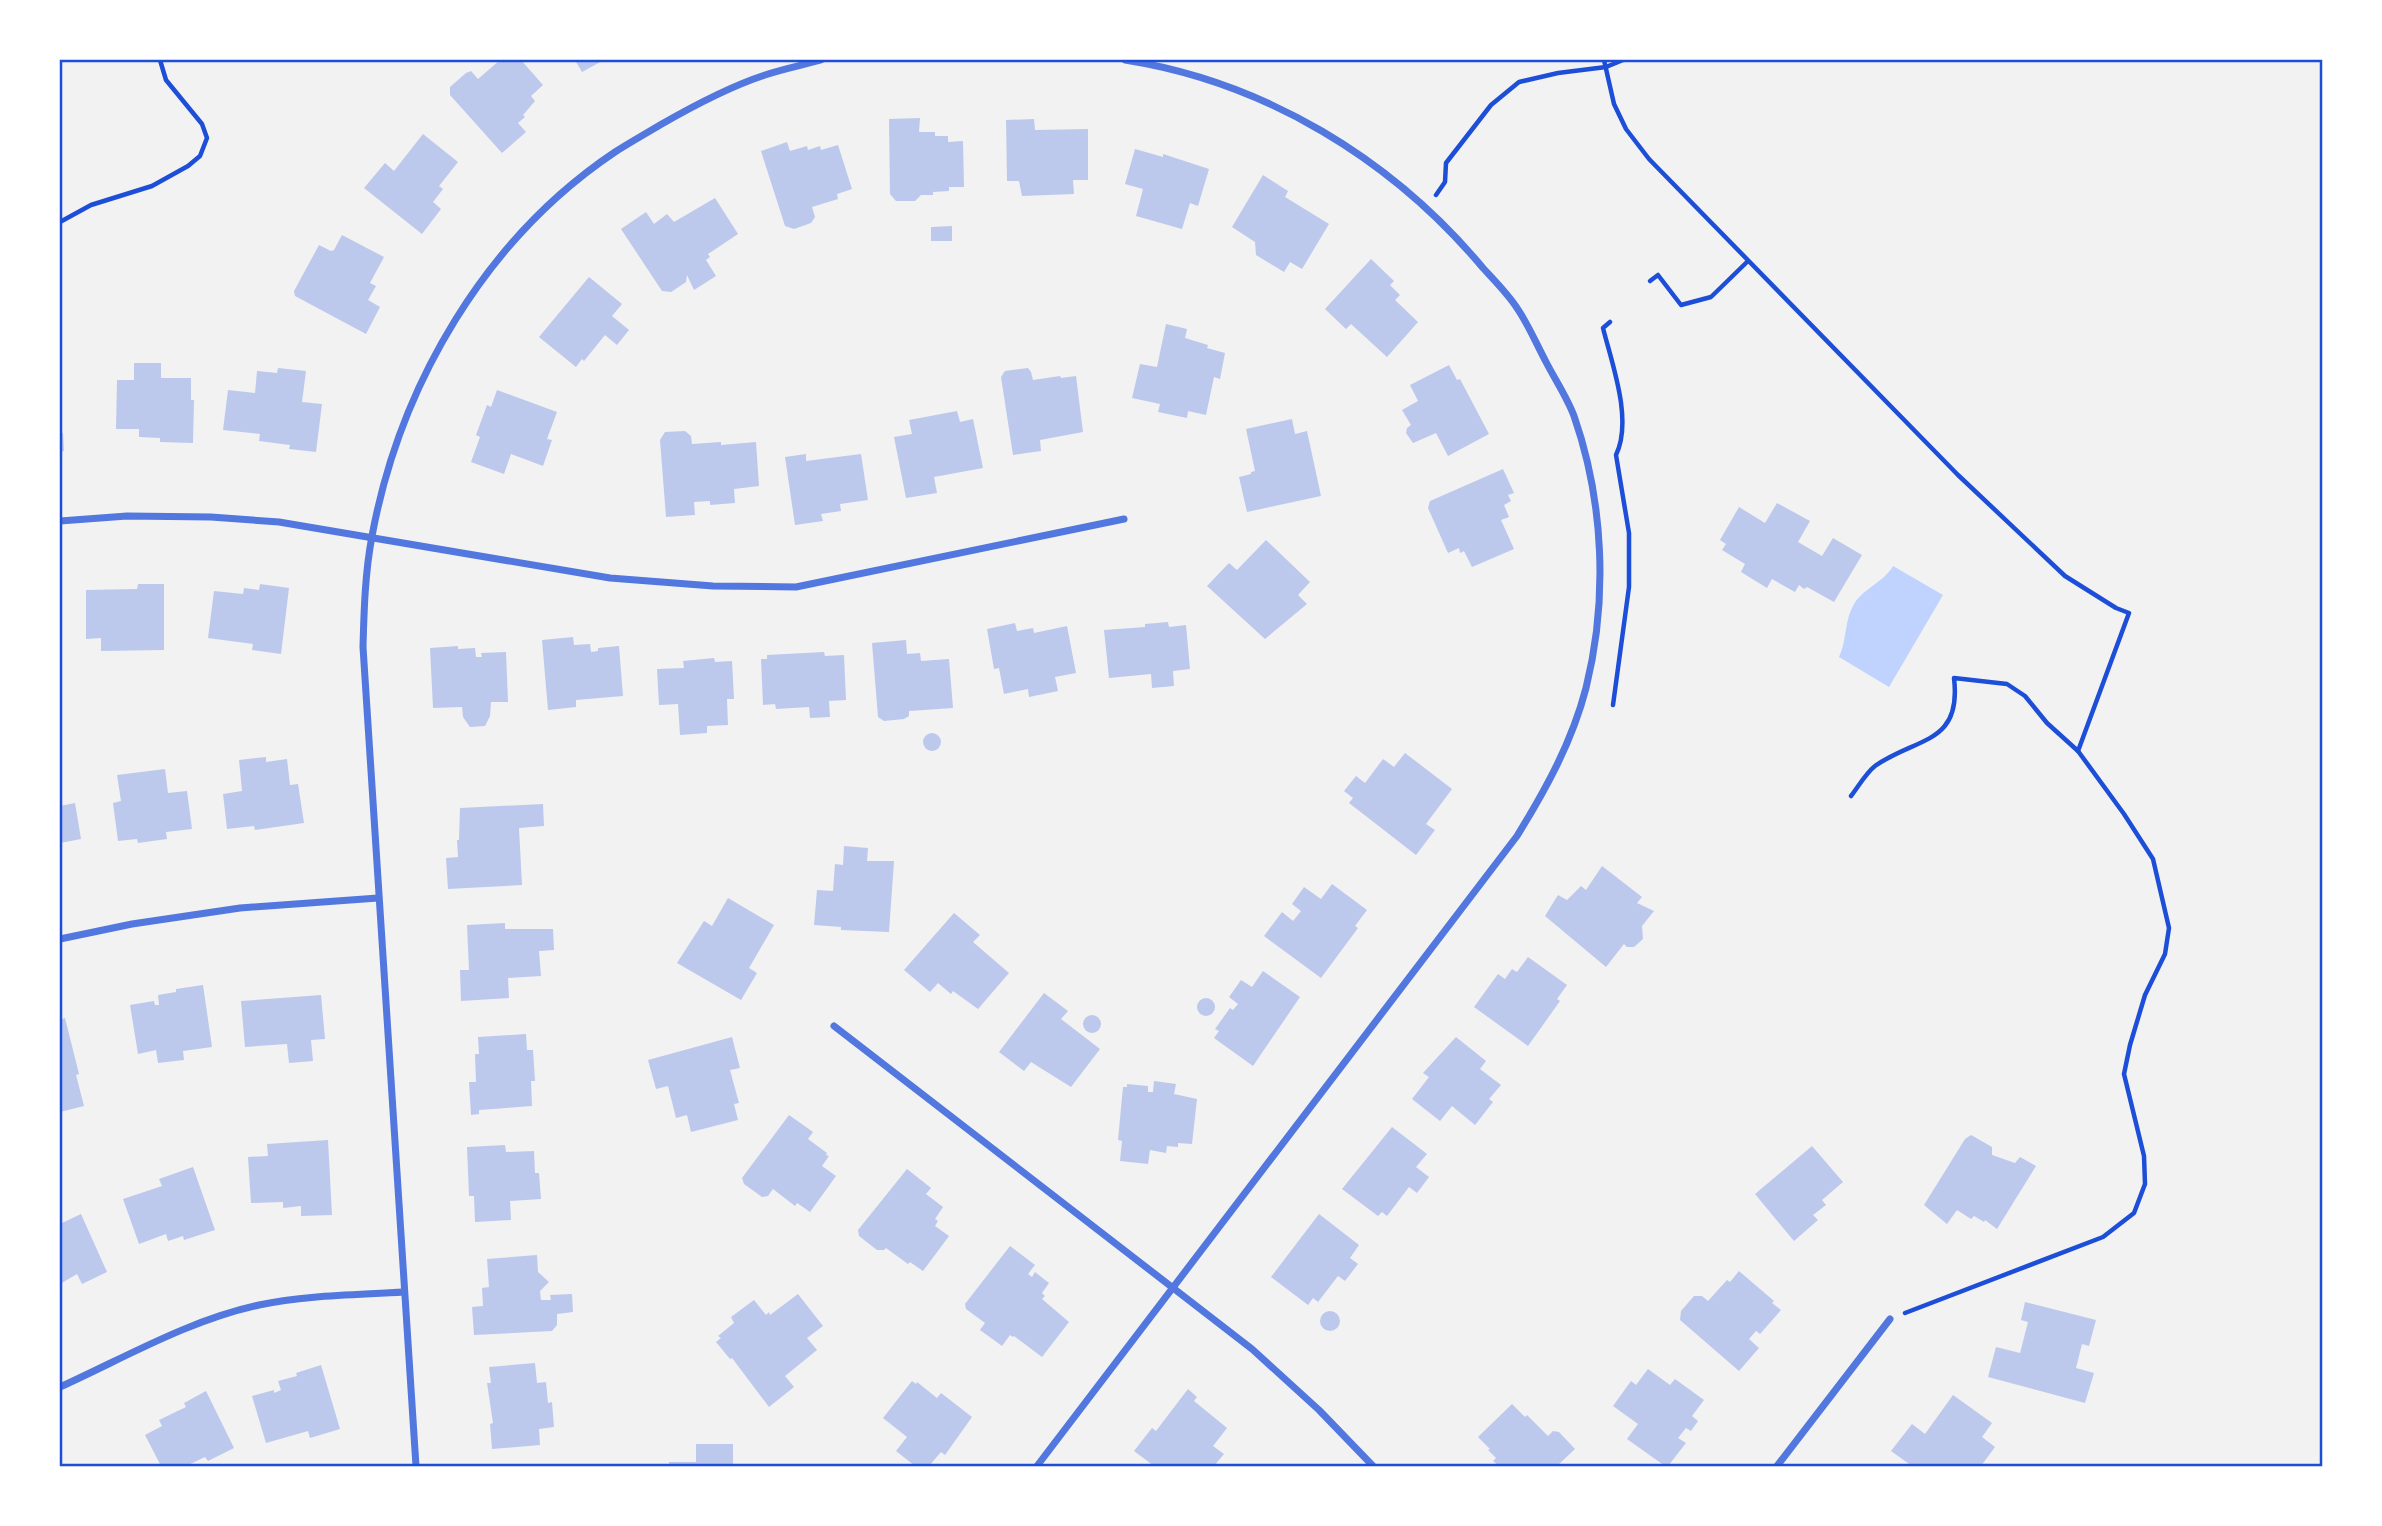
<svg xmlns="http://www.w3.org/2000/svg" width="2382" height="1526" font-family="Ubuntu,sans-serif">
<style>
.water{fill:#bfd3fe}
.building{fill:#bdc9ec}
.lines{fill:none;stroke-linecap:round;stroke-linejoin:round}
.path{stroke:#1d4ed8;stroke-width:4.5}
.minor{stroke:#5277de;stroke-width:7}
.neatline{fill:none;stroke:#1d4ed8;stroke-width:2.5}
</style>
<rect width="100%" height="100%" fill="#f2f2f2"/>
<path class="water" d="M1893,566L1943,595L1889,687L1839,657C1847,640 1844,621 1854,604C1864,588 1884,582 1893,566Z"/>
<g class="building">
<path d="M500,60L502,62L506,60H521L543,85L531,96L535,101L523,115L525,117L518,123L526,132L502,153L450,95V87L466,73L471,71L478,79Z"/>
<path d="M575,60H604L582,72Z"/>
<path d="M920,118L919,132H935V136H948V142L963,141L964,187H949V191L933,192V195H921L915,201H896L890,194L889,119Z"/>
<path d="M1034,119L1035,130L1088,129V180H1073L1074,194L1022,196L1019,181H1007L1006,120Z"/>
<path d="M423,134L458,162L439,186L443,189L433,202L441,209L422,234L364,188L385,163L394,171Z"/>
<path d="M787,142L790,151L807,146L808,150L820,146L821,150L838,145L852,189L837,194L838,199L812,207L815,217L811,223L794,229L785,226L761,151Z"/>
<path d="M1135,149L1163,157V154L1209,169L1198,206L1190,203L1182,229L1136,216L1143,189L1125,184Z"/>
<path d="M1263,175L1288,191L1285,197L1329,224L1302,269L1290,262L1284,272L1256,255L1255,242L1232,227Z"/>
<path d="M715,198L738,234L708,254L710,257L706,260L716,276L694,290L687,275L686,282L671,292L662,291L621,229L646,212L654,224L667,214L674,222Z"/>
<path d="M952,226V241H931V227Z"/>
<path d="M342,235L384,257L370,283L376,286L368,300L380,307L366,334L295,296L294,291L319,245L331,251L334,250Z"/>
<path d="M1371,259L1394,281L1390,285L1400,295L1395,300L1418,322L1387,357L1351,324L1346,329L1325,309Z"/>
<path d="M589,277L622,304L612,316L629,330L617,345L605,335L584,361L582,359L576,367L539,337Z"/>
<path d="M1166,324L1187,329L1185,338L1208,345L1207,348L1225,353L1220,379L1214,377L1206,415L1188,411L1187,418L1158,412L1160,404L1132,398L1140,364L1157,367Z"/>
<path d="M134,363H161V378H191V400H194L193,443L160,442V438L139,437V429H116L117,380H134Z"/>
<path d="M1449,365L1457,380L1460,379L1489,434L1448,456L1436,433L1413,443L1406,433L1407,428L1411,425L1402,410L1418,401L1410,385Z"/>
<path d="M278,368L306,371L302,402L322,404L316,452L289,449L290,445L259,441L260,434L223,430L228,390L255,393L257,371L277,373Z"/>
<path d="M1028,368L1031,372L1033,380L1060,376L1061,378L1076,376L1083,432L1040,440L1041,451L1013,455L1001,377L1005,371Z"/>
<path d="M497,390L557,412L547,439L552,440L543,466L511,454L504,474L471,462L480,437L476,435L487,405L491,407Z"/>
<path d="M957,411L960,422L973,419L983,468L934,477L937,493L906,498L894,437L912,434L909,420Z"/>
<path d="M1292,419L1295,434L1307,431L1321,496L1247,512L1239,477L1251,474V472L1255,471L1246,429Z"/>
<path d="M685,431L691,436L692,444L721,442V445L756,442L759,486L734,489L735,503L710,505V501L694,502L695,515L666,517L660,440L665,432Z"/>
<path d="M60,433H63L64,451L60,452Z"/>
<path d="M806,454V461L861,454L868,500L840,504L841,511L821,514L823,521L795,525L785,457Z"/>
<path d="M1503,469L1514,493L1508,495L1511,501L1504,505L1509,517L1501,520L1514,549L1472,567L1464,551L1460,553L1459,548L1448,553L1428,508L1430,501Z"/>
<path d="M1777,503L1810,521L1798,542L1822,556L1833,538L1862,555L1834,602L1807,587L1804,589L1799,585L1795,592L1772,579L1767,588L1741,572L1745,564L1722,550L1726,544L1720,540L1739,507L1765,523Z"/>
<path d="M1266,540L1310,582L1298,595L1307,604L1265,639L1207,586L1229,563L1237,570Z"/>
<path d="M138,584H164V650L101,651V638L86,639V590L137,589Z"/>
<path d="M260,584L289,588L281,654L252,650L253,644L208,638L214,591L243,594L244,588L259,590Z"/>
<path d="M1168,622L1169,627L1186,625L1190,669L1173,671L1174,686L1152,688L1151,674L1109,678L1104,630L1145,627V624Z"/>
<path d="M1015,623L1017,631L1033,628L1034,633L1067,626L1076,673L1055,677L1058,691L1029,697L1028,689L1004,694L999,668L994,669L987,629Z"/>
<path d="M573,637L574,645L590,644L591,652L598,651V648L619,646L623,696L576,700V707L548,710L542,640Z"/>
<path d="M906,640L907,654L920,653L921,661L949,659L953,708L909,711V716L904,719L884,721L878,717L872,643Z"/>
<path d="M458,646V649L475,648L476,657H482L481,653L506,652L508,702H491L490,716L485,726L470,727L463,717L462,707L433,708L430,648Z"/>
<path d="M824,652L825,656L844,655L846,700L829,701L830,717L810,718L809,707L776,709L775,704L763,705L761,659H767V655Z"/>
<path d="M714,658L715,662L732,661L734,699H727L728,725L707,726V733L680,735L678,704L659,705L657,669L684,668L683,661Z"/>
<circle cx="932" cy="742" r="9"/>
<path d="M1405,753L1452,789L1426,824L1435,830L1416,855L1349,803L1353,798L1344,791L1356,776L1365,783L1383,759L1394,767Z"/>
<path d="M266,757V762L287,759L290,785L298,784L304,823L255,830L254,826L227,829L223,794L242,791L239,760Z"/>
<path d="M165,769L168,793L187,791L192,829L166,832L167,839L138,843L137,839L118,841L113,803L121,801L117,775Z"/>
<path d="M75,803L81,839L60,843V806Z"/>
<path d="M543,804L544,826L519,828L522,885L448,889L446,858L458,857L457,840H459L460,808Z"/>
<path d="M844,846L868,848L867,861H894L889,932L841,930V927L814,925L817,890L833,891L835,864L843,865Z"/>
<path d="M1602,866L1642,897L1637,903L1654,911L1642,926L1643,939L1634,947H1627L1624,944L1606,967L1545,916L1558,895L1567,900L1581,886L1586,890Z"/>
<path d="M1332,884L1367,910L1355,926L1358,928L1321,978L1264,936L1282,912L1293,921L1301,911L1292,904L1304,887L1321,899Z"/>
<path d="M728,898L774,925L749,968L757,973L741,1000L677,963L704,921L712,926Z"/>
<path d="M954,913L980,935L973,942L1009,973L978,1009L953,991L951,994L938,983L930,992L904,970Z"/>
<path d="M505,923V929H553L554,950L539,951L541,976L508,978L509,998L461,1001L460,970H469L467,925Z"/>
<path d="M1528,957L1567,985L1557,999L1560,1001L1528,1046L1474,1007L1498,974L1505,979L1512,969L1517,972Z"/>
<path d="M1263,971L1300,997L1253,1066L1214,1038L1219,1031L1215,1029L1230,1008L1233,1010L1238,1004L1229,997L1241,980L1252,987Z"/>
<path d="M203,985L212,1047L183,1051L184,1060L158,1063L156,1050L138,1054L130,1005L154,1001L155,1005H159L158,995L176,992V989Z"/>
<path d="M1044,993L1068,1011L1061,1019L1100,1049L1071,1087L1031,1062L1024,1071L999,1052Z"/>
<path d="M321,995L325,1039L311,1040L313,1061L289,1063L287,1044L245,1047L241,1001Z"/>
<circle cx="1206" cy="1007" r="9"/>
<circle cx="1092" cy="1024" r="9"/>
<path d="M65,1018L79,1074L76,1075L84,1106L60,1112V1020Z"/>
<path d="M526,1034L527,1050H533L535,1081H531L532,1106L479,1110V1114L471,1115L469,1082H476L475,1054H479L478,1037Z"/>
<path d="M732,1037L740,1068L730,1070L739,1103L734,1104L738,1120L691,1132L687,1115L676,1118L668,1086L656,1089L648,1060Z"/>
<path d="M1456,1037L1486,1061L1480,1069L1501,1085L1489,1099L1493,1102L1475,1125L1452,1106L1440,1121L1412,1099L1429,1077L1423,1073Z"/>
<path d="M1154,1081L1176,1084L1174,1094L1197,1099L1192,1144L1178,1143V1147L1167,1146L1166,1153L1150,1150L1148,1164L1120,1161L1122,1141L1118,1140L1123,1087H1127V1084L1148,1086V1092H1153Z"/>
<path d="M789,1115L813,1132L808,1139L827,1153L826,1155L829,1156L822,1166L836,1176L810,1212L797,1203L795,1206L773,1189L768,1196L762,1197L744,1184L742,1178Z"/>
<path d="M1392,1127L1427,1154L1416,1167L1429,1177L1417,1193L1409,1187L1387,1216L1382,1212L1378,1216L1342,1189Z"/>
<path d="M1971,1135L1992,1147V1155L2015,1163L2020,1157L2036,1166L1997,1229L1985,1220L1984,1222L1974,1216L1971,1219L1957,1210L1947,1224L1924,1205L1965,1139Z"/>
<path d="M328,1140L332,1215L301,1216V1206L283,1208V1202L251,1203L248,1157L268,1156L267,1144Z"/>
<path d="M505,1145L506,1152L534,1151L535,1173H539L541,1199L510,1201L511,1220L475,1222L474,1196H469L467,1147Z"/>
<path d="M1812,1146L1843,1182L1822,1200L1826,1205L1813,1215L1818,1220L1794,1241L1755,1194Z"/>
<path d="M193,1167L215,1230L184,1240L183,1236L168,1241L166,1234L139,1244L123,1199L162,1186L159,1179Z"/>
<path d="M907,1169L931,1188L926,1194L943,1207L935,1219L938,1221L935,1226L949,1236L923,1271L910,1262L908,1264L886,1248L884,1250H877L859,1236L858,1230Z"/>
<path d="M81,1214L107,1272L82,1284L77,1274L60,1284V1224Z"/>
<path d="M1319,1214L1359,1245L1350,1258L1358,1264L1345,1281L1338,1276L1318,1302L1313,1298L1308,1305L1271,1277Z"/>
<path d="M1010,1246L1035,1265L1028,1274L1032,1277L1035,1272L1049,1283L1042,1293L1045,1296L1042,1299L1069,1322L1042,1357L1014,1336L1013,1337L1010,1335L1002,1346L980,1330L985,1323L966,1309L965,1304Z"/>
<path d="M537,1255L538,1272L549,1282L540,1291L541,1300H551L550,1295L572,1294L573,1312L557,1314V1325L552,1331L474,1335L472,1307L483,1306L482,1288L489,1287L487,1259Z"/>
<path d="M1739,1271L1774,1301L1772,1303L1781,1310L1760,1334L1756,1331L1749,1339L1759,1348L1739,1371L1680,1320L1681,1311L1694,1296H1702L1708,1301L1727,1280L1730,1282Z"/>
<path d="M798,1294L823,1326L807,1338L817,1350L785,1376L794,1387L769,1407L732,1358L730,1359L716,1342L721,1338L718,1336L734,1323L731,1317L754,1300L766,1315L769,1312L770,1315Z"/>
<path d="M2025,1302L2096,1320L2089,1346L2082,1344L2076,1368L2094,1373L2085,1403L1988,1377L1996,1347L2020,1353L2028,1322L2021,1320Z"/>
<circle cx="1330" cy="1321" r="10"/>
<path d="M535,1363L537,1383L546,1382L548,1403L552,1402L554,1427L539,1429L540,1445L492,1449L490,1424L493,1423L487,1383H491L489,1367Z"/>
<path d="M321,1365L340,1429L310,1438L308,1431L266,1443L252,1396L274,1390V1393L281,1390L278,1381L297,1376L296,1373Z"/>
<path d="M1648,1369L1670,1385L1675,1379L1704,1400L1692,1416L1698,1421L1691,1431L1686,1428L1678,1438L1686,1443L1668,1466H1665L1627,1439L1638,1424L1613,1406L1631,1381L1636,1385Z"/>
<path d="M912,1381L916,1384L917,1382L937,1398L941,1393L972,1417L945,1455L941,1452L929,1466H915L896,1451L907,1437L883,1418Z"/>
<path d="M1188,1389L1197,1397L1194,1401L1227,1428L1213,1446L1224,1454L1214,1466H1154L1134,1451L1152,1428L1156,1431Z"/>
<path d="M206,1391L234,1448L208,1461L205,1457L186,1466H161L145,1435L162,1426L159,1420L186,1407L184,1403Z"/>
<path d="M1953,1395L1992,1423L1982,1437L1995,1447L1981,1466L1977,1464L1975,1466H1912L1891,1451L1912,1424L1925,1434Z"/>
<path d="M1512,1404L1525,1417L1527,1415L1548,1436L1553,1431L1559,1432L1575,1449L1557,1466H1499L1493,1461L1496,1458L1488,1450L1490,1449L1478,1437Z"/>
<path d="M696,1444H733V1466H669V1462H696Z"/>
</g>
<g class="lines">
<g class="path">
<path d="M1604,60L1614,104L1626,129L1649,159L1958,475L2065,576L2116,608L2129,613L2078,751L2047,723L2025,696L2007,684L1954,678C1962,745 1916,737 1875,766C1866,773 1858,787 1851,796"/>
<path d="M1436,195L1445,182L1446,163L1491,105L1519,82L1558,73L1606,67L1623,60"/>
<path d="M60,222L91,205L152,186L188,166L200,156L207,138L202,124L166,80L160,60"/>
<path d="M1650,281L1658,275L1681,305L1711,297L1748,261"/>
<path d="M1610,322L1603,328C1612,364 1633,420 1616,455L1629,533V587L1613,705"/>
<path d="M1905,1313L2103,1237L2134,1213L2145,1184L2144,1156L2124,1074L2130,1045L2145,995L2165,954L2169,928L2153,859L2124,814L2078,751"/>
</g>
<g class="minor">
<path d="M60,521L127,516L211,517L279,522L610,578L713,586L796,587L1124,519"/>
<path d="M60,939L132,924L240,908L378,898"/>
<path d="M834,1026L1252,1349L1319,1410L1373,1466"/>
<path d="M60,1387C124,1358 189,1320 259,1305C306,1295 356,1295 404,1292"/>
<path d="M416,1466L363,647C364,610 365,573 372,536C400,385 485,239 615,152C629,143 645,134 660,125C693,106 728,87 765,75C783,69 803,65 821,60"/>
<path d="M1037,1466L1517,836C1546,789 1572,742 1586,688C1608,600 1604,502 1574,416C1567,397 1554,378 1545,360C1536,343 1528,324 1517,308C1508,294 1495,281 1483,268C1392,159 1265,82 1125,60"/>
<path d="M1777,1466L1890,1319"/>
</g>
</g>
<rect width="2382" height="1526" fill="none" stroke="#ffffff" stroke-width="122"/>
<rect x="61" y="61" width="2260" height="1404" class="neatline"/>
</svg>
